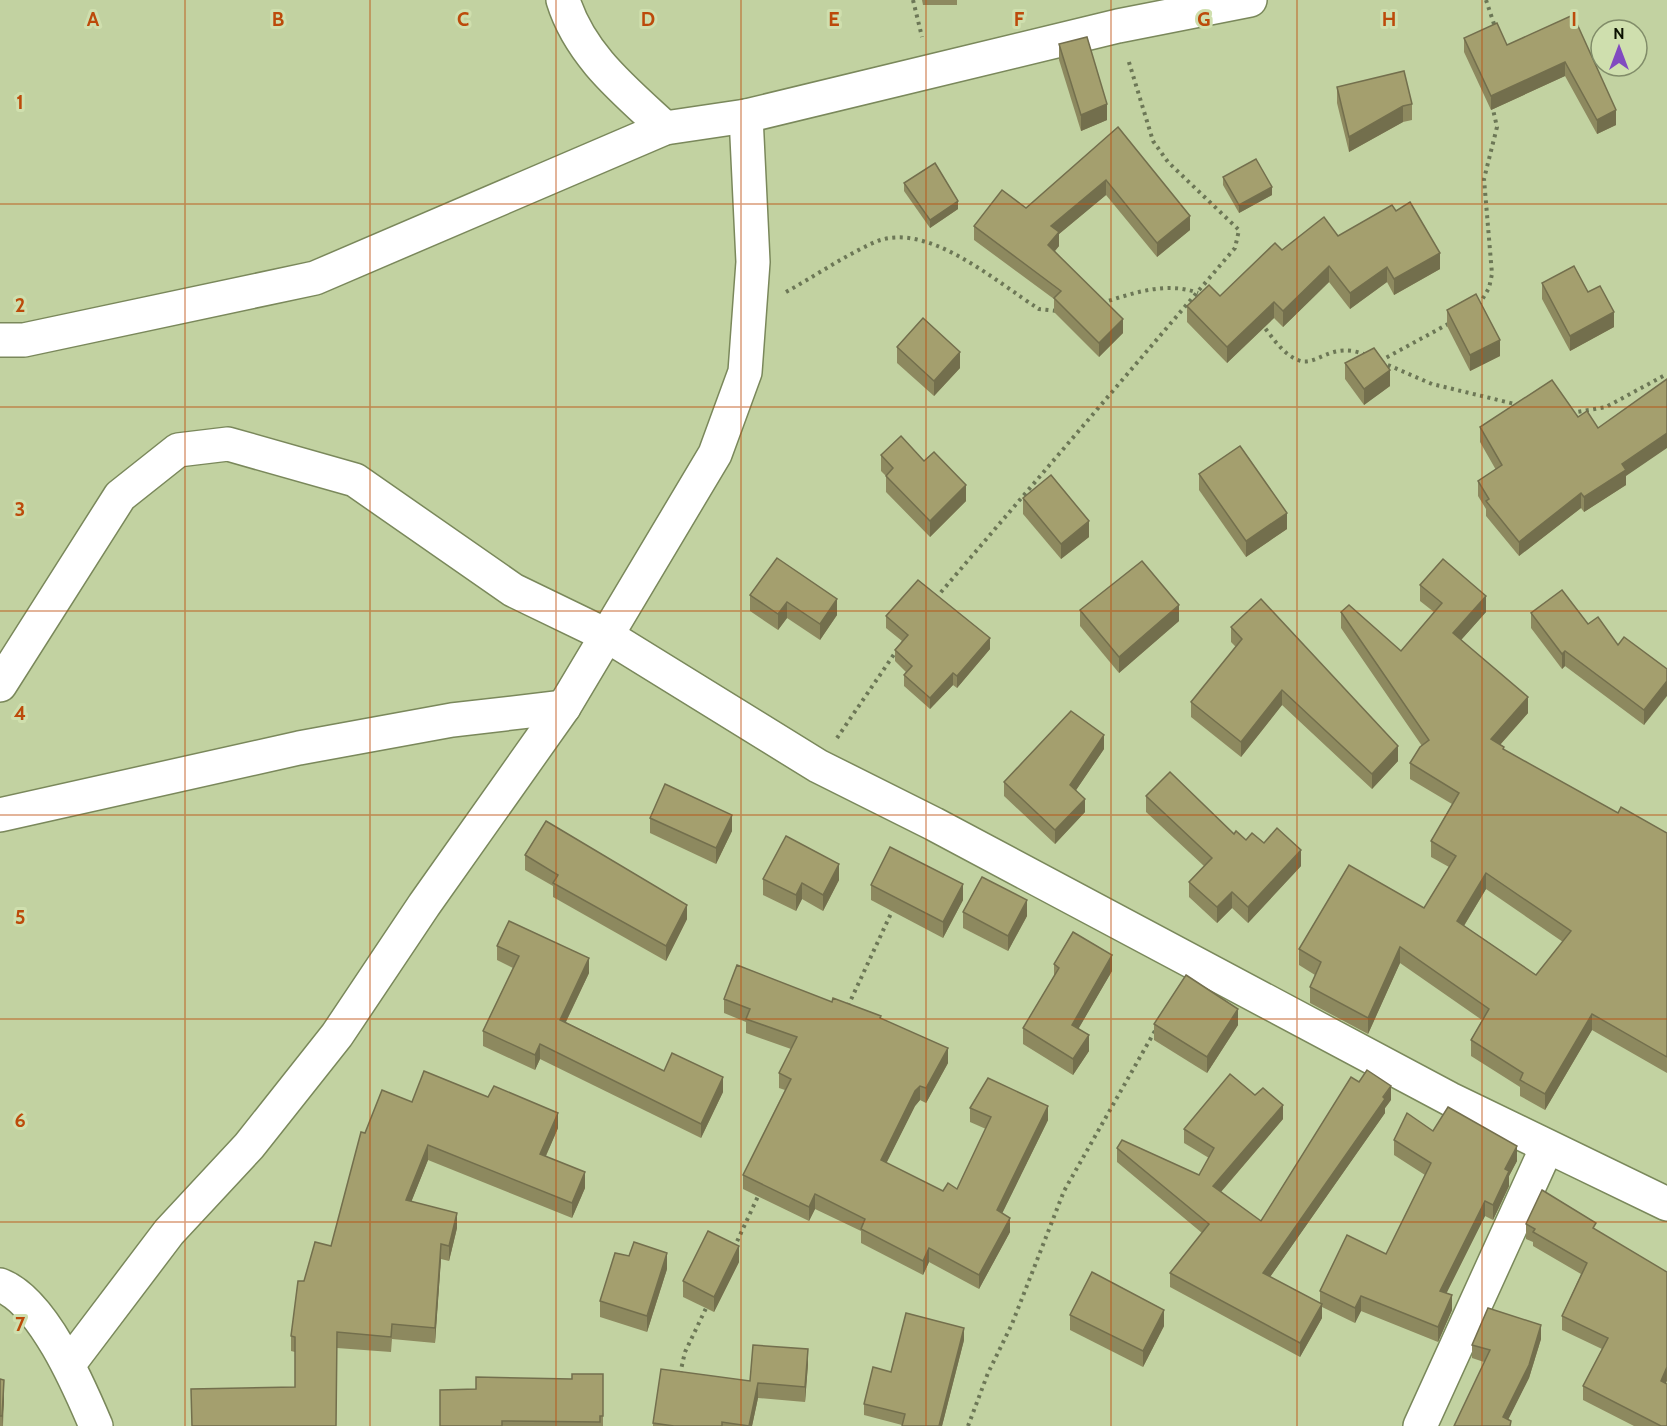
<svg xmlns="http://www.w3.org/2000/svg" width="1667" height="1426" font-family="Cabin,sans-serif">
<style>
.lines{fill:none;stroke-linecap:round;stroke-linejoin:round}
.minor-casing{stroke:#7a885b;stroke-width:36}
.path{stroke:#6c7756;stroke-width:4;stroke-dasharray:3 4.5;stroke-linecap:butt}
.minor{stroke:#fff;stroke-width:33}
.wall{fill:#8d895f;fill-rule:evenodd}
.shaded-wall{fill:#736f4d}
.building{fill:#a49f6e;stroke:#736f4d;stroke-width:1.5;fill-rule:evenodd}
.grid{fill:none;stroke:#bc4a0a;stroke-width:1.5;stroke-opacity:0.55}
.grid-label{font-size:20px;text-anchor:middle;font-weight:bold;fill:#bc4a0a;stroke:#cfdfae;stroke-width:6;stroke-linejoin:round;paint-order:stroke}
</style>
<rect width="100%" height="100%" fill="#c2d2a1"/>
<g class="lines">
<g class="minor-casing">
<g id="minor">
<path d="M563,0C580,55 624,90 665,128"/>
<path d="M0,340H24L315,278L665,128L746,116L1118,26L1250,0"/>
<path d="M0,685L120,496L178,450L228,444L355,480L513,590L606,635L818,766L934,824L1450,1099L1667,1204"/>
<path d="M0,815L299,748L452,720L564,707"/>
<path d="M0,1285C43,1301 79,1386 96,1426"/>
<path d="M69,1364L169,1232L249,1146L337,1035L424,905L564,707L715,454L745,372L753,262L746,116"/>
<path d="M1420,1426L1547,1147"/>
</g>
</g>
<g class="path">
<path d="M913,0L922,37"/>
<path d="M1486,0L1495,27"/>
<path d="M786,292C815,276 844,256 875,242C927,220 996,282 1039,309L1057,311"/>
<path d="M1102,303C1133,293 1167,281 1198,293"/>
<path d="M1479,305L1489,288L1492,274L1484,179L1497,127L1492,105"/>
<path d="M1261,323C1271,335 1282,354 1298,360C1316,368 1331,340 1366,355"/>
<path d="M1380,361L1450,323"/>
<path d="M1381,362L1432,384L1519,405"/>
<path d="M1571,413L1606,407L1667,374"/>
<path d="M936,598L1235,248L1239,230L1168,162L1153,141L1128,59"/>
<path d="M837,738L897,650"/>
<path d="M848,1006L894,907"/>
<path d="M734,1248L760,1192"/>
<path d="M680,1374L685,1352L708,1304"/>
<path d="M968,1426L988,1373L1012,1324L1064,1191L1156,1029"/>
</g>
<use href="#minor" class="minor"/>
</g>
<g class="wall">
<path d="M922,0H957V5H923Z"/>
<path d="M1573,15L1616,125L1597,134L1565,76L1491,110L1464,52V38L1507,45Z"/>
<path d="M1059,44L1107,120L1081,131L1059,60Z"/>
<path d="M1337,87L1412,104V120L1403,122L1349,152L1337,103Z"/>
<path d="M1118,127L1190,230L1157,257L1106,195L1059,234V246L1055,251L1123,333L1099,357L1054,312V299L974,240V226L1026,208Z"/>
<path d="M1223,177L1272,195L1239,213L1223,185Z"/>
<path d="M904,183L958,209L930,228L904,191Z"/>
<path d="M1396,211L1440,269L1394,295L1387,282L1350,309L1329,282L1283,327L1274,318L1227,363L1187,322V306L1220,296L1282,250L1338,236Z"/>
<path d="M1542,283L1614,327L1570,351L1542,299Z"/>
<path d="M1447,310L1500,356L1470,371L1447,326Z"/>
<path d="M897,347L960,368L934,396L897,363Z"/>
<path d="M1345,363L1390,386L1364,405L1345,379Z"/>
<path d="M1578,417L1626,476V485L1584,512L1581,508L1519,556L1486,516V509L1478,496V481L1496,470L1480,442V427Z"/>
<path d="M881,455L924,461L966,501L930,537L886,492V476L881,471Z"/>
<path d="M1199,474L1287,529L1246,557L1199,490Z"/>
<path d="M1023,498L1089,537L1061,559L1023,514Z"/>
<path d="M777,558L837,615L820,640L787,618L778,630L750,611V595Z"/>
<path d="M1420,585L1486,612L1461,640L1528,713L1500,745L1504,750L1618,813L1667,833V1073L1592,1030L1545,1110L1520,1096V1087L1471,1056V1040L1482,1020L1400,963L1368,1034L1310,1003V987L1315,975L1299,965V949L1424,908L1449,867L1431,857V841L1452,804L1410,779V763L1422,746L1341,628V612L1401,651L1434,612L1420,601ZM1486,889L1563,942L1536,975L1464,926Z"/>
<path d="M1080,610L1179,621L1119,673L1080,626Z"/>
<path d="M1531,613L1588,624L1618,645L1667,669L1644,725L1565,666L1562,669L1531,628Z"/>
<path d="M886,616L990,649L957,688L953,685L930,709L904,686V675L906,672L895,661V650L902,641L886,628Z"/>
<path d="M1231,627L1398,761L1372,789L1282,705L1241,757L1191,717V702L1236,647L1231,642Z"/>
<path d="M1104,749L1076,790L1085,812L1055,844L1004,796V782Z"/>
<path d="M1146,796L1246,840L1264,843L1301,866L1248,923L1232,908L1217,923L1189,897V882L1204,866L1146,812Z"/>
<path d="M650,818L732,831L716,864L650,833Z"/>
<path d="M525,855L687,919L666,961L553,897V886L525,870Z"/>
<path d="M763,879L839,880L823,911L802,899L796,911L763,895Z"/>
<path d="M871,885L963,900L943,938L871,900Z"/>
<path d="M963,912L1027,916L1008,951L963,928Z"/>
<path d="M497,946L589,973L566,1022L664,1071L723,1092L701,1138L540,1059L535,1070L483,1046V1031L513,968L497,960Z"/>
<path d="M1054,964L1112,971L1078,1029L1089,1051L1073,1075L1023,1044V1028L1054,977Z"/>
<path d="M724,999L832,1002L881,1018L948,1063L926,1103L920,1100L915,1106L886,1163L943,1191L957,1189L986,1129L970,1122V1108L1048,1120L1002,1213L1010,1232L979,1289L929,1262L923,1275L861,1243V1231L815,1209L809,1221L743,1189V1175L785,1090L779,1088V1073L791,1049L746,1033V1022L724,1013Z"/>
<path d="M1154,1024L1238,1025L1207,1073L1154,1040Z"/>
<path d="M1391,1100L1385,1108V1113L1270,1277L1320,1303V1291L1386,1254L1425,1175L1394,1155V1140L1433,1131L1517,1161L1509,1176V1186L1493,1220L1485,1216L1446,1294L1452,1310L1438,1342L1361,1311L1355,1323L1322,1307V1318L1300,1357L1170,1287V1273L1202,1233L1117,1162V1148L1199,1175L1209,1158L1184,1143V1129L1283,1119L1221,1192L1261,1221Z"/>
<path d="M412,1102L558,1128L546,1156L585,1188L572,1218L428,1160L411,1202L457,1228L449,1261L441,1259L435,1343L392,1339L391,1352L337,1348L295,1387V1352L291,1351V1336L304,1281L331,1246L365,1133Z"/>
<path d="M1526,1224L1596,1230L1666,1384L1667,1426H1634L1583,1400V1386L1602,1349L1562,1330V1316L1581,1274L1533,1246V1242L1526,1239Z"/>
<path d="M739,1262L714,1312L683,1297V1281Z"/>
<path d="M667,1269L647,1332L600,1317V1301Z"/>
<path d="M1070,1315L1164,1326L1143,1367L1070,1330Z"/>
<path d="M1541,1339L1529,1378L1508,1419L1511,1426L1484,1362L1472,1358V1345Z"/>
<path d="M964,1340L942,1426H902V1425L864,1415V1404L891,1372Z"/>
<path d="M808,1364L805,1402L758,1398L752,1426H653V1423L750,1381Z"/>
<path d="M603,1374V1426H440L476,1389L572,1379Z"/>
<path d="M0,1379L4,1400L3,1426H0Z"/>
</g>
<g class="shaded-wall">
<path d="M1565,62V76L1491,110V96Z"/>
<path d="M1107,104V120L1081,131V115Z"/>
<path d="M1403,106V122L1349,152V137Z"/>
<path d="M1616,110V125L1597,134V120Z"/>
<path d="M1106,180V195L1059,234V246L1048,259V245L1051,226Z"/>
<path d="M1272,187V195L1239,213V205Z"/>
<path d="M958,201V209L930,228V220Z"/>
<path d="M1190,216V230L1157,257V243Z"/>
<path d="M1440,253V269L1394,295V279Z"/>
<path d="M1329,266V282L1283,327V311Z"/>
<path d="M1387,267V282L1350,309V293Z"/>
<path d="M1274,302V318L1227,363V347Z"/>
<path d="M1614,312V327L1570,351V336Z"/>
<path d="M1123,319V333L1099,357V343Z"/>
<path d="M1500,340V356L1470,371V355Z"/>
<path d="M960,352V368L934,396V381Z"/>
<path d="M1390,370V386L1364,405V389Z"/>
<path d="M1667,433V448L1626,476V485L1584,512V497L1622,464Z"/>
<path d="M966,485V501L930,537V521Z"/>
<path d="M1581,493V508L1519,556V542Z"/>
<path d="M1287,513V529L1246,557V541Z"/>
<path d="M1089,521V537L1061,559V544Z"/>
<path d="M1486,596V612L1453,649V633Z"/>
<path d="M837,599V615L820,640V624Z"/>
<path d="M787,602V618L778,630V614Z"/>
<path d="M1179,605V621L1119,673V657Z"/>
<path d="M990,638V649L957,688V676Z"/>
<path d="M1565,651V666L1562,669V654Z"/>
<path d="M953,673V685L930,709V698Z"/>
<path d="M1667,681V696L1644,725V710Z"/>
<path d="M1282,690V705L1241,757V742Z"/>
<path d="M1528,697V713L1491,755V739Z"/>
<path d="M1104,735V749L1070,799V785Z"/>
<path d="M1398,746V761L1372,789V774Z"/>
<path d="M1085,799V812L1055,844V830Z"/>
<path d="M732,815V831L716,864V848Z"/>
<path d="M1301,850V866L1248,923V907Z"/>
<path d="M839,864V880L823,911V895Z"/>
<path d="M1486,873V889L1457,937V921Z"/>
<path d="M802,883V899L796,911V895Z"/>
<path d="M963,884V900L943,938V922Z"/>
<path d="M1232,892V908L1217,923V907Z"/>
<path d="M1027,900V916L1008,951V936Z"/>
<path d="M687,905V919L666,961V946Z"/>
<path d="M1400,947V963L1368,1034V1018Z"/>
<path d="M1112,955V971L1072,1040V1025Z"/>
<path d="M589,958V973L560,1034V1020Z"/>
<path d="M1238,1009V1025L1207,1073V1057Z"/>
<path d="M1592,1014V1030L1545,1110V1094Z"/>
<path d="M1089,1035V1051L1073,1075V1059Z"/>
<path d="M540,1044V1059L535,1070V1055Z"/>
<path d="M948,1048V1063L926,1103V1088Z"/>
<path d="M723,1077V1092L701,1138V1124Z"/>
<path d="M920,1086V1100L915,1106L881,1174V1160L915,1091Z"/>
<path d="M1391,1086V1100L1385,1108V1113L1263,1287V1273Z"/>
<path d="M1283,1105V1119L1213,1201V1186Z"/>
<path d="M1048,1106V1120L997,1224V1210Z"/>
<path d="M558,1113V1128L540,1169V1154Z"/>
<path d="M428,1145V1160L406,1215V1200Z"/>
<path d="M1517,1146V1161L1509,1176V1186L1493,1220V1205L1505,1169Z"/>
<path d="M585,1172V1188L572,1218V1203Z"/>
<path d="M815,1194V1209L809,1221V1207Z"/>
<path d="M1485,1201V1216L1440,1306V1291Z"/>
<path d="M457,1213V1228L449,1261V1246Z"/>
<path d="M1010,1218V1232L979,1289V1275Z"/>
<path d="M441,1244V1259L435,1343V1328Z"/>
<path d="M739,1246V1262L714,1312V1297Z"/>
<path d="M929,1248V1262L923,1275V1261Z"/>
<path d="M667,1253V1269L647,1332V1316Z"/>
<path d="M1452,1295V1310L1438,1342V1327Z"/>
<path d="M1361,1296V1311L1355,1323V1308Z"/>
<path d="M1322,1304V1318L1300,1357V1343Z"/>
<path d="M1164,1310V1326L1143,1367V1351Z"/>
<path d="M1541,1325V1339L1529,1378L1505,1426L1503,1417Z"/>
<path d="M964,1328V1340L942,1426H939Z"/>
<path d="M808,1349V1364L805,1402V1387Z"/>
<path d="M1667,1367V1381L1661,1395V1381Z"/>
<path d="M4,1380V1400L2,1426V1416Z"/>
<path d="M758,1383V1398L752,1426H749Z"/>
</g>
<g class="building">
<path d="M1573,15L1616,110L1597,120L1565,62L1491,96L1464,38L1497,23L1507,45Z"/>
<path d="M1087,37L1107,104L1081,115L1059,44Z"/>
<path d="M1404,71L1412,104L1403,106L1349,137L1337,87Z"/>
<path d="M1118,127L1190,216L1157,243L1106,180L1051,226L1059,232L1048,245L1123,319L1099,343L1054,298L1061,291L974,226L1002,190L1026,208Z"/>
<path d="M1256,159L1272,187L1239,205L1223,177Z"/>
<path d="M935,163L958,201L930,220L904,183Z"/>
<path d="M1410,202L1440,253L1394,279L1387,267L1350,293L1329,266L1283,311L1274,302L1227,347L1187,306L1209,285L1220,296L1275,243L1282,250L1324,217L1338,236L1392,205L1396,211Z"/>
<path d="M1574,266L1588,292L1600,286L1614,312L1570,336L1542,283Z"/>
<path d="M1476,294L1500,340L1470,355L1447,310Z"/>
<path d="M923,318L960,352L934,381L897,347Z"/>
<path d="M1374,348L1390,370L1364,389L1345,363Z"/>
<path d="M1667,379V433L1622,464L1626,470L1584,497L1581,493L1519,542L1486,501L1489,499L1478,481L1502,465L1480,427L1552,380L1578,417L1587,411L1598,428Z"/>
<path d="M901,436L924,461L934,452L966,485L930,521L886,476L893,468L881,455Z"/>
<path d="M1240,446L1287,513L1246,541L1199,474Z"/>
<path d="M1051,475L1089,521L1061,544L1023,498Z"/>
<path d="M777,558L837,599L820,624L787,602L778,614L750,595Z"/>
<path d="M1443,559L1486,596L1453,633L1528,697L1491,739L1504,747L1503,749L1618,813L1621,807L1667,833V1057L1592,1014L1545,1094L1520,1080L1523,1073L1471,1040L1489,1009L1400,947L1368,1018L1310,987L1321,962L1299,949L1349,865L1424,908L1456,856L1431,841L1459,793L1410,763L1420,747L1429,740L1341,612L1349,605L1401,651L1442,603L1420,585ZM1486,873L1571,931L1536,975L1457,921Z"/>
<path d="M1142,561L1179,605L1119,657L1080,610Z"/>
<path d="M918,580L990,638L957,676L953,673L930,698L904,675L912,666L895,650L908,635L886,616Z"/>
<path d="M1562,590L1588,624L1598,617L1618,645L1624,637L1667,669V681L1644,710L1565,651L1562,654L1531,613Z"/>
<path d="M1261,599L1398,746L1372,774L1282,690L1241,742L1191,702L1242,639L1231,627Z"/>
<path d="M1071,711L1104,735L1070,785L1085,799L1055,830L1004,782Z"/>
<path d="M1170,772L1234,834L1236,831L1246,840L1252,833L1264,843L1277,828L1301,850L1248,907L1232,892L1217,907L1189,882L1212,858L1146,796Z"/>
<path d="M665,784L732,815L716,848L650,818Z"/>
<path d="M546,821L687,905L666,946L553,883L558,875L525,855Z"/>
<path d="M786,836L839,864L823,895L802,883L796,895L763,879Z"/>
<path d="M890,847L963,884L943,922L871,885Z"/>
<path d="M982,877L1027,900L1008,936L963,912Z"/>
<path d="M509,921L589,958L560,1020L664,1071L672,1053L723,1077L701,1124L540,1044L535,1055L483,1031L519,956L497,946Z"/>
<path d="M1073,932L1112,955L1072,1025L1089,1035L1073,1059L1023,1028L1059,968L1054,964Z"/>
<path d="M737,965L832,1002L833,998L881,1016L880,1018L948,1048L926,1088L920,1086L915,1091L881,1160L943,1191L948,1183L957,1189L991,1117L970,1108L988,1078L1048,1106L997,1210L1010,1218L979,1275L929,1248L923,1261L861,1229L865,1219L815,1194L809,1207L743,1175L791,1079L779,1073L797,1037L746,1019L750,1009L724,999Z"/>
<path d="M1186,975L1238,1009L1207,1057L1154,1024Z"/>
<path d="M1367,1070L1391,1086L1383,1097L1385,1099L1263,1273L1322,1304L1300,1343L1170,1273L1209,1224L1117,1148L1122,1140L1199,1175L1214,1148L1184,1129L1230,1074L1255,1095L1263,1088L1283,1105L1213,1186L1261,1221L1351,1077L1359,1082Z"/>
<path d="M424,1071L488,1097L494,1086L558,1113L540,1154L585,1172L572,1203L428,1145L406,1200L457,1213L449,1246L441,1244L435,1328L392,1324L391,1337L337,1332L336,1426H192L191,1389L295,1387V1337L291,1336L298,1281H304L315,1242L331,1246L361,1132L365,1133L382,1090L412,1102Z"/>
<path d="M1448,1107L1517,1146L1505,1169L1509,1171L1493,1205L1485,1201L1440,1291L1452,1295L1438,1327L1361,1296L1355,1308L1320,1291L1347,1235L1386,1254L1431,1163L1394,1140L1407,1113L1433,1131Z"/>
<path d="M1542,1190L1596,1223L1593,1228L1667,1272V1367L1661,1381L1667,1384V1426H1661L1583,1386L1608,1338L1562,1316L1587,1263L1533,1232L1535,1229L1526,1224Z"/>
<path d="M708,1231L739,1246L714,1297L683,1281Z"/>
<path d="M634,1242L667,1253L647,1316L600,1301L615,1253L629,1256Z"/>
<path d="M1092,1272L1164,1310L1143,1351L1070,1315Z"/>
<path d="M1488,1308L1541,1325L1529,1365L1503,1417L1511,1421L1510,1426H1454L1490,1350L1472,1345Z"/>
<path d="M906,1313L964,1328L939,1426H902L905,1414L864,1404L873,1367L891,1372Z"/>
<path d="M753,1345L808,1349L805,1387L758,1383L749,1426L722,1422V1426H674L653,1423L661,1369L750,1381Z"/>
<path d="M572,1374H603V1416H600V1422L502,1421V1426H440V1390L476,1389V1377L572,1379Z"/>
<path d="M0,1379L4,1380L2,1416H0Z"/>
</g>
<path class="grid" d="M185,0V1426M370,0V1426M556,0V1426M741,0V1426M926,0V1426M1111,0V1426M1297,0V1426M1482,0V1426M0,204H1667M0,407H1667M0,611H1667M0,815H1667M0,1019H1667M0,1222H1667"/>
<g class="grid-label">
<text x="93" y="26">A</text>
<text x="278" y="26">B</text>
<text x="463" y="26">C</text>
<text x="648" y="26">D</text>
<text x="834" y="26">E</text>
<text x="1019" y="26">F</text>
<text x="1204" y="26">G</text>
<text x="1389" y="26">H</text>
<text x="1574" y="26">I</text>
<text x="20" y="109">1</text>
<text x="20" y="312">2</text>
<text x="20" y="516">3</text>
<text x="20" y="720">4</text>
<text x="20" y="924">5</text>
<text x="20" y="1127">6</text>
<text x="20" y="1331">7</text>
</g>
<g transform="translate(1619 48)"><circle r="28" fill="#cfdfae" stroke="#818c69" stroke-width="1.5"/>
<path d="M0-4.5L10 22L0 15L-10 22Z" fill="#814ac0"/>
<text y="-9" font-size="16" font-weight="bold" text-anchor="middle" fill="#0b1001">N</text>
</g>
</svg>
